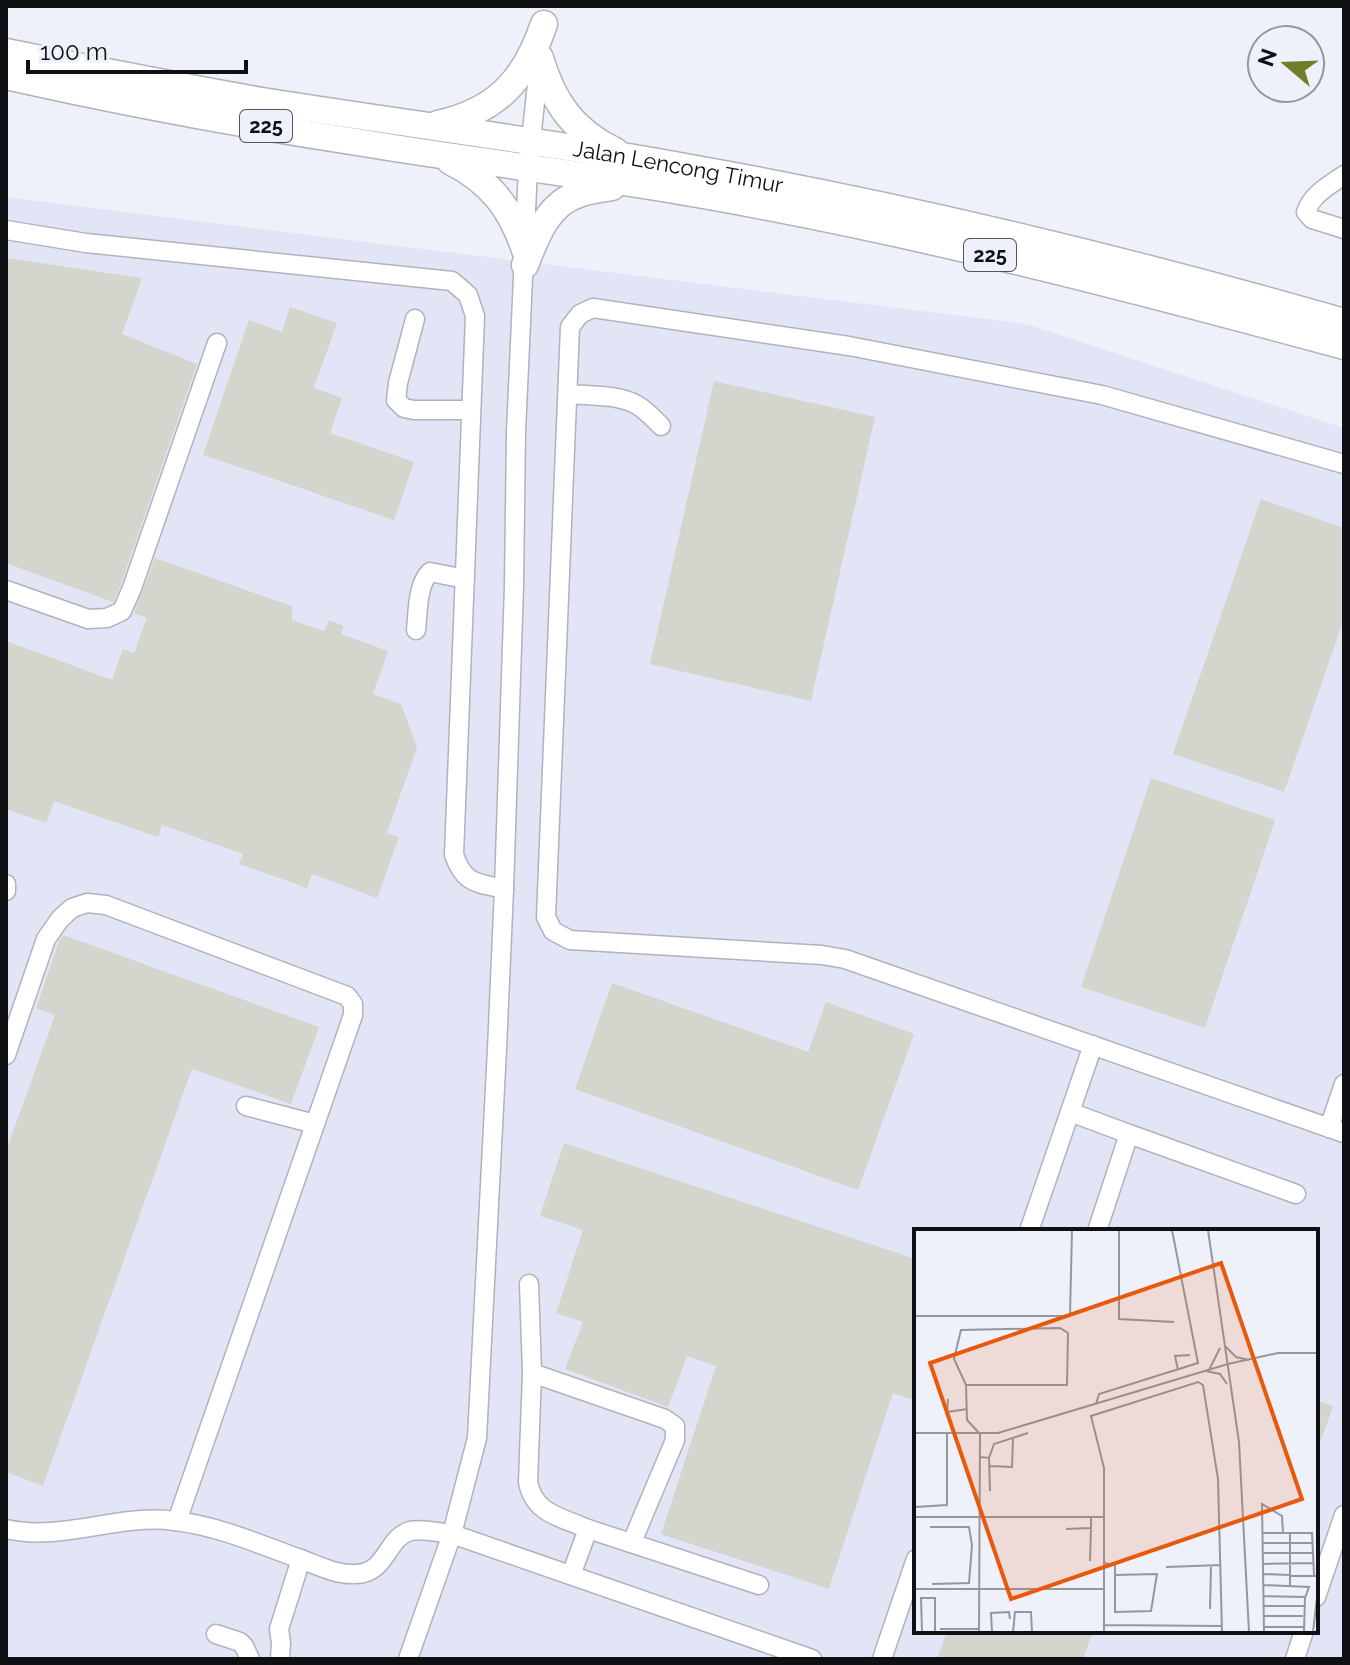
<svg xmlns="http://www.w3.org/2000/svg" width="1350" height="1665" font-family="Raleway,sans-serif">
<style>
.built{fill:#e2e5f5;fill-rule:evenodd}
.building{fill:#d4d6cd}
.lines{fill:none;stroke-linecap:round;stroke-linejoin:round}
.minor-casing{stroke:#b1b2bc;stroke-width:21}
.highway-casing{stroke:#b1b2bc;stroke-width:29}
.minor{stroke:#fff;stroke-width:18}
.highway{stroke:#fff;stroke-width:26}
.labels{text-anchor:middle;stroke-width:6;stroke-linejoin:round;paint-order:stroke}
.shield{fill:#eff1fa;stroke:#525458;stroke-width:2}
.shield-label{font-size:20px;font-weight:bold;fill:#0f1013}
.street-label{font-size:22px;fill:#0f1013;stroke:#eff1fa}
.inset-road{fill:none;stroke:#95979e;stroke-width:2}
.view{fill:#e8590c;fill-opacity:0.15;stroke:#e8590c;stroke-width:4}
.inset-edge{fill:none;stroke:#0f1013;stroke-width:4}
</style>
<rect width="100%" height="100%" fill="#eff1fa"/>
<path class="built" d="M6,197L1026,324L1344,428V1659H6ZM916,1231H1316V1631H916Z"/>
<g class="building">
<path d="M6,258L142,278L122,334L197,364L121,584L113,602L6,563Z"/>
<path d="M290,307L337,323L314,388L342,398L330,433L414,462L394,520L203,455L249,320L282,332Z"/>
<path d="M714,381L875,417L811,701L650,664Z"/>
<path d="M1261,499L1344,528V619L1284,792L1173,754Z"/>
<path d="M155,558L292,606V620L324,631L329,620L344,626L341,634L388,651L373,694L401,704L417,747L387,833L399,837L377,898L312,874L307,888L239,864L243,854L162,825L158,837L54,801L46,823L6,809V641L112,680L123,649L134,653L147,618L134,613Z"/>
<path d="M1151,778L1275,820L1205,1028L1081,987Z"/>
<path d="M63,935L319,1027L291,1104L192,1069L43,1486L6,1472V1151L55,1015L36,1008L59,941Z"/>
<path d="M612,983L808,1052L826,1002L914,1034L858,1190L575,1089Z"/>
<path d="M564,1143L916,1259V1401L893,1393L829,1589L661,1534L716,1366L687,1356L668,1407L565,1369L583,1322L556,1313L583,1230L540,1216Z"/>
<path d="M1316,1400L1333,1406L1318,1449L1316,1448Z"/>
<path d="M947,1631H1093L1083,1659H937Z"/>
</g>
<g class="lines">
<g class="minor-casing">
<g id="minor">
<path d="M1344,175C1330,185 1312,194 1306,212L1312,219L1344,229"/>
<path d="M6,230L86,243L452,281L468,295L475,316L454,855C465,885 476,882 504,889"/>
<path d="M415,319L398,383L396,400L404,408L414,410H471"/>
<path d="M568,394C589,396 618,394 637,405C646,410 653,418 661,426"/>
<path d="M1344,464L1102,395L849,346L593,308L580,314L570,327L546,917L553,931L570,940L822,955L845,959L1344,1133"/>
<path d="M6,590L88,619L107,618L122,611L132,588L217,343"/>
<path d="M416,630C418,612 417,585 430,572L465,579"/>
<path d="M6,884V891"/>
<path d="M6,1055L46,939L60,919L72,908L87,903L106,905L347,996L353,1004V1015L177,1521"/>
<path d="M246,1106L315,1124"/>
<path d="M1070,1112L1129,1134L1097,1231"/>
<path d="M1329,1128L1344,1084"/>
<path d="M1129,1134L1296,1194"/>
<path d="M1029,1231L1093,1045"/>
<path d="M529,1284L532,1373L528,1482C534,1514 561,1517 588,1529L571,1575"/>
<path d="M532,1373L665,1419L675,1426V1440L632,1542"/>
<path d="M6,1529C62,1542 118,1513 175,1521C219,1526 261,1545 303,1560C319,1566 337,1575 355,1574C387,1574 386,1538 410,1531C422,1528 439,1533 452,1534L812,1659"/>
<path d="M588,1529L759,1585"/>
<path d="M1316,1597L1344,1515"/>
<path d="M216,1634L240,1642L244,1646L250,1659"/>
<path d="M280,1659L281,1643L279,1629L301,1559"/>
<path d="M408,1659L452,1534L477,1438L497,1049L504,889L514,586L516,432L528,167L539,66"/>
<path d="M882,1659L916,1559"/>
<path d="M1295,1659L1304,1631"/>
</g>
</g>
<g class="highway-casing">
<g id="highway">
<path id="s1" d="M6,52C91,69 176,86 262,101C407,124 552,142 696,169C915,208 1131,261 1344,322"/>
<path d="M540,58C553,102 573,131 615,151"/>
<path d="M6,76C122,102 240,124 357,142C458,159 561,171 662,188C893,226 1119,285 1344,346"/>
<path d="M438,124C497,111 525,80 544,24"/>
<path d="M450,161C490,181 511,208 525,250"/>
<path d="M525,265C536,237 548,203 579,194C589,190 601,189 612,187"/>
</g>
</g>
<use href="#minor" class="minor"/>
<use href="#highway" class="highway"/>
</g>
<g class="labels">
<g class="shield">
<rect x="240" y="110" width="52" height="32" rx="6"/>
<rect x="964" y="239" width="52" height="32" rx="6"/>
</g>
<g class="shield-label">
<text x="266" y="133">225</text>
<text x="990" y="262">225</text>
</g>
<g class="street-label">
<text dy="8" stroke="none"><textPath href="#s1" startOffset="682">Jalan Lencong Timur</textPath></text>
</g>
</g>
<g transform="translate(914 1229)">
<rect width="404" height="404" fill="#eff1fa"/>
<path class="inset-road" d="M205,1V90L260,93M294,1L325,213L335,403M0,87H156L158,1M311,117L322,128L335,131M264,141L261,127L276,126M295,141L306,119M292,142L306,145L313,155M52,156H153L154,104L146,99L47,101L40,130L52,156L53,191L66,205L65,403M34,170L33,183L53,180M182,175L185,165L284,134L258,1M0,204H84L314,135L364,124H404M66,228L75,229L80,215L114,204M75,229L76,262M76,237L98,238L99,210M1,278L33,276V205M0,288H190M16,298H55L58,316L55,354L18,355M152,300L177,299V288M348,304H398L400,346M376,304V357M348,314H399M348,324H399M176,332L177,299M190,334L201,336V383L237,382L243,345L201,346M349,335L400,334M252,338L307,336M349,345L404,347M350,356L395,358L391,369M1,360H190M350,367L391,368L390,403M21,368V403M350,377H390M296,380L297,338M350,387H389M190,396L308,397M350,398H390M26,400H65M8,403L7,369H21M78,403L77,384L95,383L96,390M99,403L101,383H117L118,403M190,403V239L177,187L284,153L289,156L304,250L308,403M350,403L348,275L368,287L369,304M399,403L404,360"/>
<path class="view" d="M307,34L388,270L97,370L16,134Z"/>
<rect width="404" height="404" class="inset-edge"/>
</g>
<rect width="1350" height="1665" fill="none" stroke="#0f1013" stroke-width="16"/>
<g transform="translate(1286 64) rotate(289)"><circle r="38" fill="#eff1fa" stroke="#95979e" stroke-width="2"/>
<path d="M0-6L14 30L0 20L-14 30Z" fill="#727d2a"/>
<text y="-12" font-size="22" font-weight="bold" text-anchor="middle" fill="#0f1013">N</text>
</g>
<path d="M28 60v12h218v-12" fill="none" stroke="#0f1013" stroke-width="4"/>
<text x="40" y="60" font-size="24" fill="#0f1013" stroke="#eff1fa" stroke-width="6" paint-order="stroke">100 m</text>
</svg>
